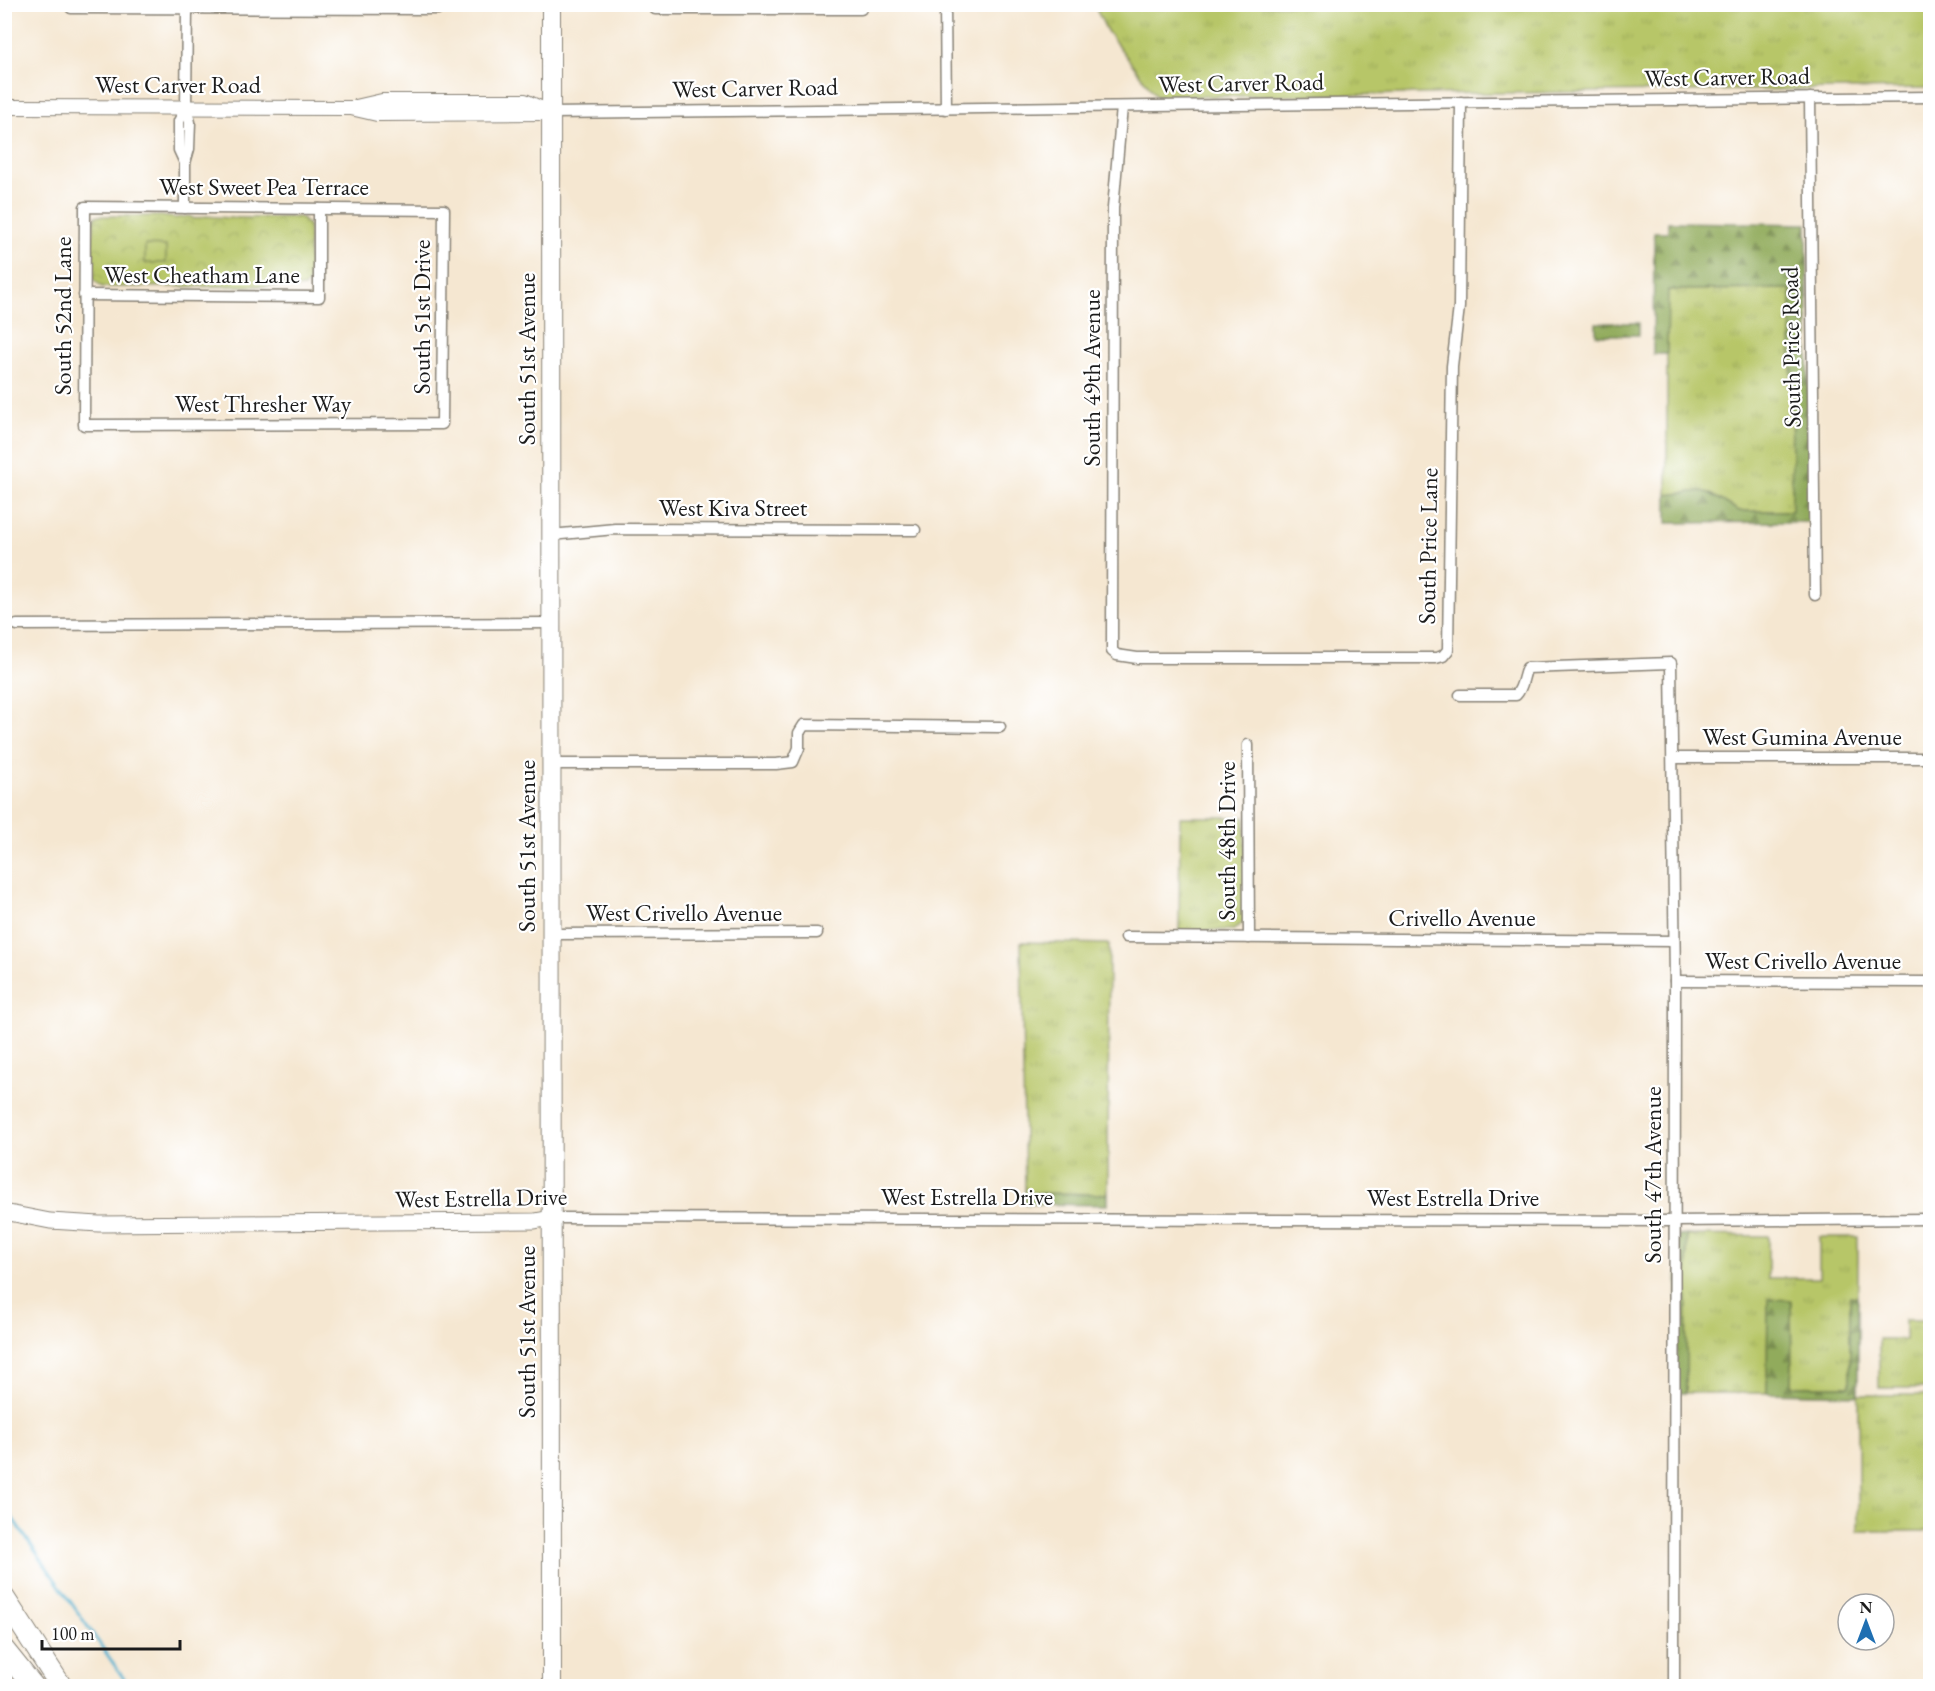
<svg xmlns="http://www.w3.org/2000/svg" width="1935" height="1691" font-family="'EB Garamond',serif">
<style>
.grass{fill:url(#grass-tufts);stroke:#6a7142;stroke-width:1.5}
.forest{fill:url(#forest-firs);stroke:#56643c;stroke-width:1.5}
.park{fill:url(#park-crowns);stroke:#6a7142;stroke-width:1.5}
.garden{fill:#b7c668;stroke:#6a7142;stroke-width:1.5}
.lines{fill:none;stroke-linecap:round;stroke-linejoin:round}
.stream{stroke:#50b0cf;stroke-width:3}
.minor-casing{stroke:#888276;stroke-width:13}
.tertiary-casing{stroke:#888276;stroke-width:16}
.secondary-casing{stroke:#888276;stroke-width:17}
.primary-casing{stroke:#888276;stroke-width:20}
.motorway-casing{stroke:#888276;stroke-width:23}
.minor{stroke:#fff;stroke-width:10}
.tertiary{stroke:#fff;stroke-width:14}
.secondary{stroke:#fff;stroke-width:15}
.primary{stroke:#fff;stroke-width:18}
.motorway{stroke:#fff;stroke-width:21}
.labels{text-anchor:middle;stroke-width:4.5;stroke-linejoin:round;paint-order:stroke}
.street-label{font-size:24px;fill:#1c1c1c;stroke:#fff}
</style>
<defs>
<pattern id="grass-tufts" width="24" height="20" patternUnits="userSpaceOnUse" patternTransform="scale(1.5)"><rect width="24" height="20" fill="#b7c668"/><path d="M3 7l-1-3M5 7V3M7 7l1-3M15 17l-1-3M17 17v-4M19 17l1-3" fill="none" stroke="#9daa5a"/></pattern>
<pattern id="forest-firs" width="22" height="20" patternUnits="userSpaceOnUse" patternTransform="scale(1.5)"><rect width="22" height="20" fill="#91ab5c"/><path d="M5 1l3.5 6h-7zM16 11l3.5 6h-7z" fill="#768a4b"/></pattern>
<pattern id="park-crowns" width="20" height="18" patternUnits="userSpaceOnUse" patternTransform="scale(1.5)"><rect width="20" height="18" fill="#b7c668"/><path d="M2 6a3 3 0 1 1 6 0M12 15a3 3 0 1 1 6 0" fill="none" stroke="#9daa5a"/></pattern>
</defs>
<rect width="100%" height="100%" fill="#fff"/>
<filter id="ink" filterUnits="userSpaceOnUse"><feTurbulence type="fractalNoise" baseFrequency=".0167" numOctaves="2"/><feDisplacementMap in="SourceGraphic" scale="12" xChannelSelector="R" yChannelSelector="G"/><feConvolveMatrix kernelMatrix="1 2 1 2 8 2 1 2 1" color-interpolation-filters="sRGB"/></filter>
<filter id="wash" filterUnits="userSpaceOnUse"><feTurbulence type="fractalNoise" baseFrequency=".008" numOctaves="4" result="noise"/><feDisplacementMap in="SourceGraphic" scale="24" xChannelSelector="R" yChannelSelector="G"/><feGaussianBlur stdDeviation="1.35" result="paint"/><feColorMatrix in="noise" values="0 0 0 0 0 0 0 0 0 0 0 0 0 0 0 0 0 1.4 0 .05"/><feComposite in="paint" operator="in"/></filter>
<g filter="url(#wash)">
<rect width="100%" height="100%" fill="#f5e7d1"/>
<g class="grass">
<path d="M1094,5H1930V88L1157,97L1107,31Z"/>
<path d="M1791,289L1793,511H1739L1709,493L1701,491L1667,495V290Z"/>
<path d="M1180,817H1245L1246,920L1234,930L1179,931Z"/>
<path d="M1021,942L1109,944L1108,1194L1025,1193Z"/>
<path d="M1687,1235L1768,1236V1278H1819V1237H1858V1297H1850V1386H1792L1791,1300H1768L1767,1393H1686Z"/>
<path d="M1905,1320H1930V1388H1879V1339H1905Z"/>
<rect x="1858" y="1395" width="72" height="136"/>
</g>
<g class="forest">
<path d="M1668,222L1807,224L1810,522L1667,523V495L1701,491L1709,493L1739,511H1792L1791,289L1668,290L1667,354H1653L1654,232H1668Z"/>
<rect x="1596" y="323" width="43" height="12"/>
<path d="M1025,1193L1108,1194V1205L1025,1204Z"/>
<path d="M1687,1235L1686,1393H1676L1678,1236Z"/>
<path d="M1850,1296L1858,1297V1395L1767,1393L1768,1299L1791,1300L1792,1386H1850Z"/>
</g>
<path class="park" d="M96,216H161L175,218L189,216L195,219L206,216L229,218L300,217L308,225L309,229V282L304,287L297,288L292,286L102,287L93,279L92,240L94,226L93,222Z"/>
<path class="garden" d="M145,245L166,246V263H145Z"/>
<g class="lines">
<path class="stream" d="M4,1506L129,1686"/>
</g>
</g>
<g filter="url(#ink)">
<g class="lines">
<g class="minor-casing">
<g id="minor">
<path d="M71,4V8L438,9V4"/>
<path d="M655,4V9H861V4"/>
<path d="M945,4L946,109"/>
<path d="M1810,98L1815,595"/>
<path d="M1122,107L1113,208L1112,651L1117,655L1137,658H1436L1443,656L1448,650L1452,366L1459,307L1461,102"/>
<path d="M551,113L1930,97"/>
<path d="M185,163L179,150V121L186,108"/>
<path d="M85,207L444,210L442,424L84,425Z"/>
<path d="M185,208V163L189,149L190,122L186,108L187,8"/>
<path d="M84,295L319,297V209"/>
<path d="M551,535L615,529L915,530"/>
<path d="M17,625L551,623"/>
<path d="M1460,695H1516C1524,686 1522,678 1527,668L1671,663L1675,981L1674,1686"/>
<path d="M1248,745L1249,938"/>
<path d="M1673,758H1930"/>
<path d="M551,764H776L793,762L799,748V733L804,725L1000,727"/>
<path d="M551,934L817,933"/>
<path d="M1126,937L1674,941"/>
<path d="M1675,981L1930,982"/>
<path d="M551,1218L1674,1221L1930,1219"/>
</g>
</g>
<g class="tertiary-casing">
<g id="tertiary">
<path d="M4,107L351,108L377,114L551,113"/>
<path d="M356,107L382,101H525L549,112"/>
</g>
</g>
<g class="secondary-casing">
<path id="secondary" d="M4,1212L50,1221L99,1224L535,1221L551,1218"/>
</g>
<g class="primary-casing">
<path id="primary" d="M551,4L552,1686"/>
</g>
<g class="motorway-casing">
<g id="motorway">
<path d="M4,1598L61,1686"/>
<path d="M4,1650L33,1686"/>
</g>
</g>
<use href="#minor" class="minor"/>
<use href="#tertiary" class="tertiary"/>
<use href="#secondary" class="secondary"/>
<use href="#primary" class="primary"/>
<use href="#motorway" class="motorway"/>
</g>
</g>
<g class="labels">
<g class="street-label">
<text transform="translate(1727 77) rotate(-1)" y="8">West Carver Road</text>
<text transform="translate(1241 83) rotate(-1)" y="8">West Carver Road</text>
<text x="178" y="93">West Carver Road</text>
<text transform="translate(755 88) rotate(-1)" y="8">West Carver Road</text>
<text x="264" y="195">West Sweet Pea Terrace</text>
<text x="202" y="283">West Cheatham Lane</text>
<text transform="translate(63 316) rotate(-90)" y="8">South 52nd Lane</text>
<text transform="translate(422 317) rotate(-90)" y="8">South 51st Drive</text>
<text transform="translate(1791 347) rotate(-91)" y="8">South Price Road</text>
<text transform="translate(527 359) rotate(-90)" y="8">South 51st Avenue</text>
<text transform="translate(1092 378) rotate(-90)" y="8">South 49th Avenue</text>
<text x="263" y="412">West Thresher Way</text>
<text x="733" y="516">West Kiva Street</text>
<text transform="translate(1428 546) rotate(-89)" y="8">South Price Lane</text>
<text x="1802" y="745">West Gumina Avenue</text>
<text transform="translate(1227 841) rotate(-90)" y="8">South 48th Drive</text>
<text transform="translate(527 846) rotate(-90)" y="8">South 51st Avenue</text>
<text x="684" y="921">West Crivello Avenue</text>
<text x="1462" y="926">Crivello Avenue</text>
<text x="1803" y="969">West Crivello Avenue</text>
<text transform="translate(1653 1175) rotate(-90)" y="8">South 47th Avenue</text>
<text x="967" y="1205">West Estrella Drive</text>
<text transform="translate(481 1198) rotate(-1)" y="8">West Estrella Drive</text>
<text x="1453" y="1206">West Estrella Drive</text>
<text transform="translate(527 1332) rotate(-90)" y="8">South 51st Avenue</text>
</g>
</g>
<rect width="1935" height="1691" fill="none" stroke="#fff" stroke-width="24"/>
<g transform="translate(1866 1622)"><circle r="28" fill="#ffffff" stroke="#a4a4a4" stroke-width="1.5"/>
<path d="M0-4.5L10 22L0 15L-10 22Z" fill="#1f6fb2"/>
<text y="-9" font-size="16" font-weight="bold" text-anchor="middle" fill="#1c1c1c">N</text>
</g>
<path d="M42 1640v9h138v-9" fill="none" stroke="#1c1c1c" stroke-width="3"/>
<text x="51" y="1640" font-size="18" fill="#1c1c1c" stroke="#ffffff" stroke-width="4.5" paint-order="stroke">100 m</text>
</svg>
